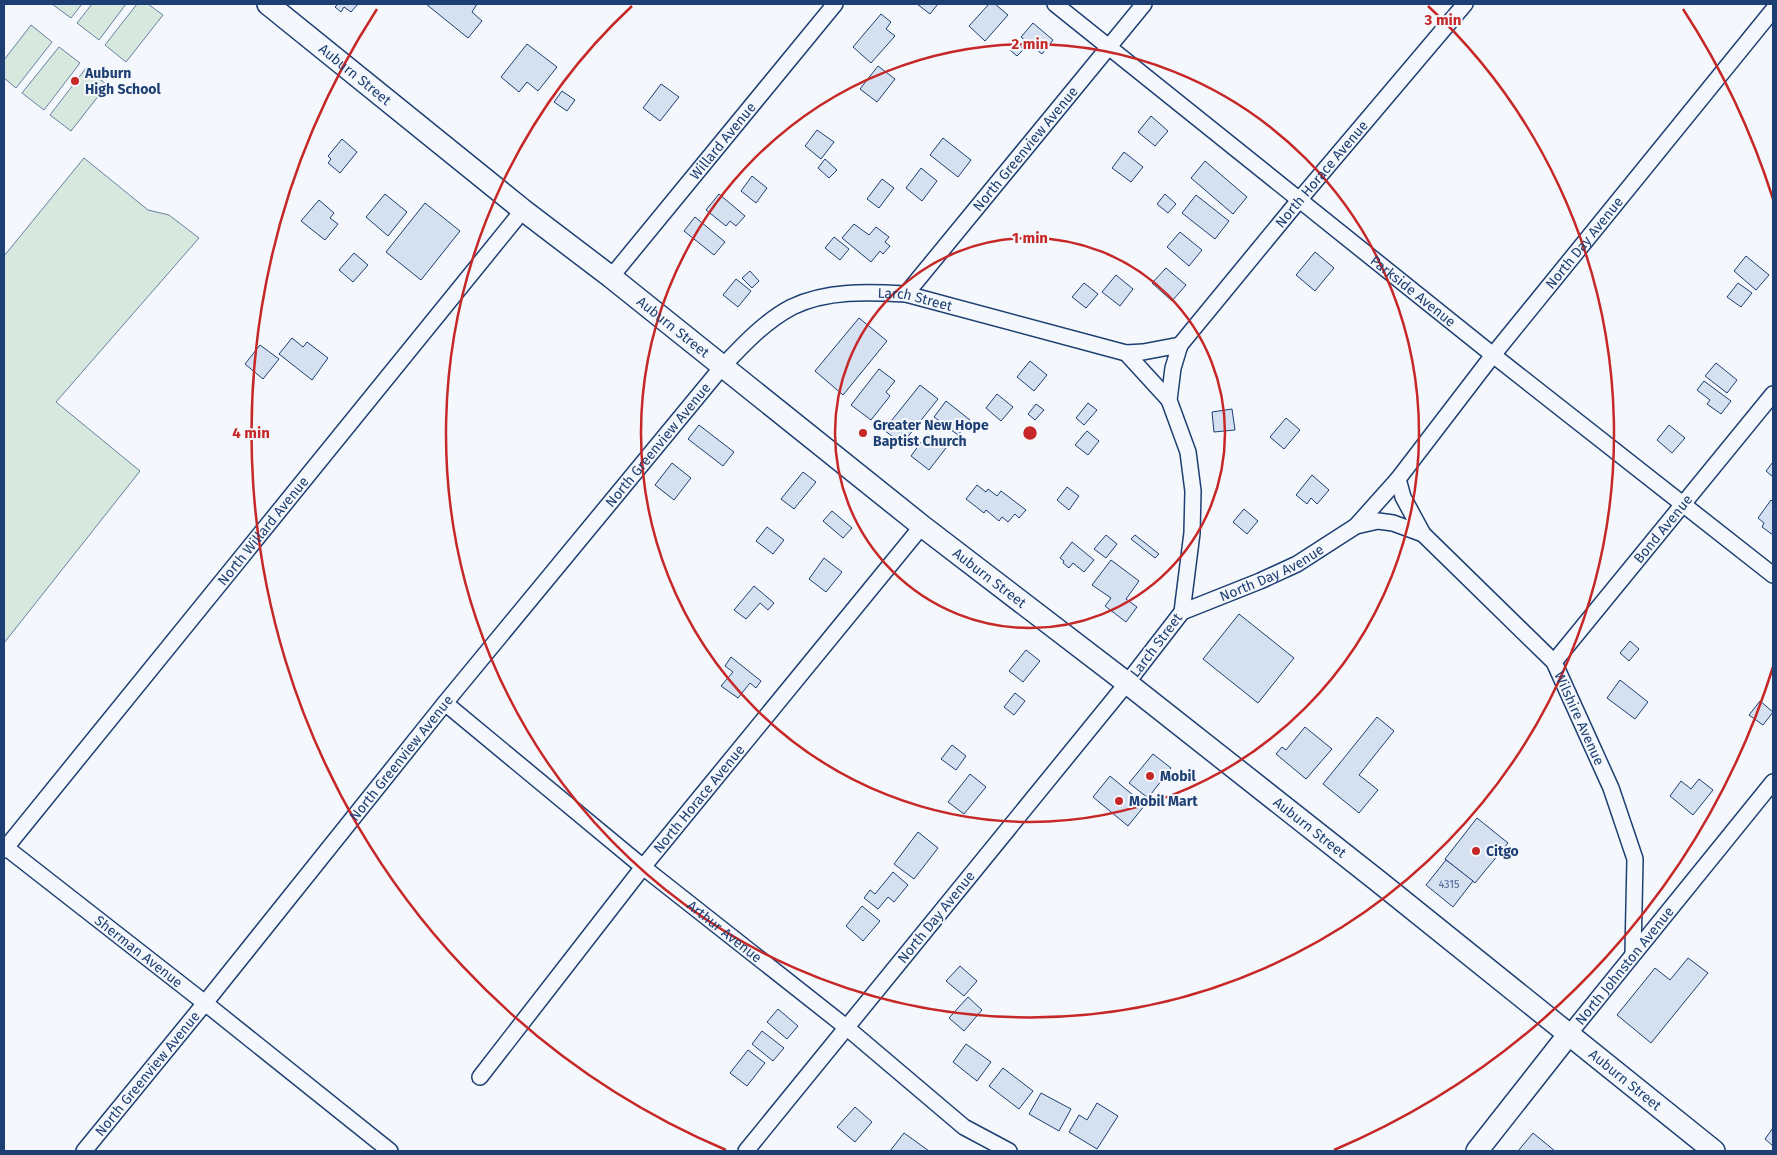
<svg xmlns="http://www.w3.org/2000/svg" width="1777" height="1155" font-family="'Fira Sans',sans-serif">
<style>
.green{fill:#d7e8df;stroke:#687fa3}
.building{fill:#d5e0f0;stroke:#1d3f73}
.lines{fill:none;stroke-linecap:round;stroke-linejoin:round}
.street-casing{stroke:#1d3f73;stroke-width:18}
.secondary-casing{stroke:#1d3f73;stroke-width:24}
.street{stroke:#f4f7fb;stroke-width:15}
.secondary{stroke:#f4f7fb;stroke-width:21}
.ring{fill:none;stroke:#c62828;stroke-width:2.5}
.poi-dot{fill:#c62828;stroke:#f4f7fb;stroke-width:2}
.labels{text-anchor:middle;stroke-width:4;stroke-linejoin:round;paint-order:stroke}
.number-label{font-size:11px;fill:#4b6792}
.poi-label{font-size:14px;font-weight:bold;fill:#1d3f73;stroke:#f4f7fb;text-anchor:start}
.street-label{font-size:14px;fill:#1d3f73;stroke:#f4f7fb}
.centre{fill:#c62828;stroke:#f4f7fb;stroke-width:2.5}
.ring-label{font-size:15px;text-anchor:middle;font-weight:bold;fill:#c62828;stroke:#f4f7fb;stroke-width:4;stroke-linejoin:round;paint-order:stroke}
</style>
<rect width="100%" height="100%" fill="#f4f7fb"/>
<g class="green">
<path d="M52,4H82L71,18Z"/>
<path d="M92,4H126L99,40L77,23Z"/>
<path d="M137,4H148L163,15L126,62L105,45Z"/>
<path d="M31,25L52,42L16,88L4,78V60Z"/>
<path d="M59,47L80,63L44,110L22,93Z"/>
<path d="M86,68L107,85L71,131L50,115Z"/>
<path d="M84,158L148,210L169,215L199,238L56,402L140,471L4,643V256Z"/>
</g>
<g class="building">
<path d="M338,4H358L351,12L344,7L341,12L335,7Z"/>
<path d="M426,4H477L472,12L482,21L468,38Z"/>
<path d="M917,4H938L930,14Z"/>
<path d="M989,4H995L1008,15L985,41L969,26Z"/>
<path d="M881,14L891,22L886,29L895,36L871,63L853,47Z"/>
<path d="M1033,23L1053,40L1042,54L1021,37Z"/>
<path d="M1016,43L1024,49L1017,56L1010,50Z"/>
<path d="M527,44L557,67L538,91L527,82L519,92L501,77Z"/>
<path d="M878,66L895,79L877,102L860,89Z"/>
<path d="M661,84L679,97L660,121L643,108Z"/>
<path d="M562,91L575,100L567,111L554,102Z"/>
<path d="M1151,116L1168,131L1155,146L1138,132Z"/>
<path d="M817,130L834,142L821,159L805,146Z"/>
<path d="M943,138L971,160L958,177L930,155Z"/>
<path d="M342,139L357,152L340,173L328,163L331,159L328,156Z"/>
<path d="M1124,152L1143,167L1131,182L1112,168Z"/>
<path d="M825,159L837,170L829,178L818,168Z"/>
<path d="M1205,161L1247,197L1233,214L1191,178Z"/>
<path d="M921,168L937,181L922,201L906,188Z"/>
<path d="M752,176L767,188L756,203L741,191Z"/>
<path d="M882,179L894,188L879,208L867,199Z"/>
<path d="M385,194L407,212L388,236L366,217Z"/>
<path d="M719,194L745,216L736,226L730,221L726,226L706,210Z"/>
<path d="M1165,194L1176,204L1168,213L1157,204Z"/>
<path d="M1196,195L1229,221L1215,239L1182,213Z"/>
<path d="M319,200L334,213L330,218L338,224L325,240L301,221Z"/>
<path d="M425,203L460,231L421,280L386,252Z"/>
<path d="M695,217L725,242L714,255L684,231Z"/>
<path d="M854,224L869,235L876,227L889,237L885,242L890,246L883,254L880,251L871,262L842,238Z"/>
<path d="M1180,232L1202,250L1189,266L1167,247Z"/>
<path d="M834,237L849,249L840,260L825,248Z"/>
<path d="M1315,252L1334,268L1315,291L1296,275Z"/>
<path d="M354,253L368,265L353,282L339,270Z"/>
<path d="M1746,256L1769,275L1756,290L1734,271Z"/>
<path d="M1166,268L1186,285L1172,301L1152,283Z"/>
<path d="M750,271L759,281L752,288L742,278Z"/>
<path d="M1116,275L1133,289L1120,306L1102,292Z"/>
<path d="M736,279L751,291L738,307L723,295Z"/>
<path d="M1084,283L1098,294L1086,308L1072,297Z"/>
<path d="M1738,283L1752,293L1741,307L1727,297Z"/>
<path d="M859,318L887,341L843,395L815,371Z"/>
<path d="M292,338L303,347L307,342L328,358L312,380L279,354Z"/>
<path d="M260,345L279,359L263,379L245,364Z"/>
<path d="M1030,361L1047,375L1034,391L1017,377Z"/>
<path d="M1716,363L1737,380L1727,393L1705,376Z"/>
<path d="M879,369L895,381L886,392L890,396L871,420L851,405Z"/>
<path d="M1704,381L1731,401L1721,414L1707,404L1710,400L1697,390Z"/>
<path d="M920,385L938,399L902,444L884,430Z"/>
<path d="M997,394L1013,407L1001,421L986,408Z"/>
<path d="M946,401L970,420L958,435L934,417Z"/>
<path d="M1088,403L1097,410L1084,425L1076,418Z"/>
<path d="M1036,404L1044,410L1035,420L1028,414Z"/>
<path d="M1232,409L1235,430L1214,432L1212,412Z"/>
<path d="M1286,418L1300,430L1284,449L1270,437Z"/>
<path d="M699,425L734,452L723,466L688,439Z"/>
<path d="M1669,425L1685,438L1672,453L1657,440Z"/>
<path d="M1087,431L1099,441L1088,455L1075,445Z"/>
<path d="M927,434L946,448L929,470L911,456Z"/>
<path d="M1773,462V477L1766,471Z"/>
<path d="M672,463L691,478L674,500L655,485Z"/>
<path d="M803,472L816,482L794,509L781,499Z"/>
<path d="M1312,475L1329,490L1317,504L1311,498L1307,504L1296,495Z"/>
<path d="M977,485L986,492L988,489L997,496L1001,491L1026,510L1019,518L1015,514L1008,522L1002,517L999,521L986,510L984,513L966,499Z"/>
<path d="M1067,487L1079,496L1069,510L1057,500Z"/>
<path d="M1771,500L1773,502V535L1762,527L1764,523L1758,518Z"/>
<path d="M1244,509L1258,521L1247,534L1233,522Z"/>
<path d="M832,511L852,528L843,538L823,521Z"/>
<path d="M767,527L784,540L773,554L756,541Z"/>
<path d="M1106,535L1117,544L1106,558L1094,549Z"/>
<path d="M1135,535L1159,554L1155,558L1131,539Z"/>
<path d="M1072,542L1094,560L1084,572L1073,563L1069,568L1063,563L1064,561L1060,558Z"/>
<path d="M824,558L842,572L826,592L809,579Z"/>
<path d="M1111,560L1139,581L1126,599L1137,607L1126,622L1105,606L1111,598L1092,585Z"/>
<path d="M754,586L774,603L768,610L760,603L746,619L734,610Z"/>
<path d="M1239,614L1294,658L1258,703L1203,659Z"/>
<path d="M1630,641L1639,649L1629,661L1620,653Z"/>
<path d="M1026,650L1040,661L1023,682L1009,671Z"/>
<path d="M731,657L761,681L756,688L750,683L738,698L721,686L733,672L725,666Z"/>
<path d="M1620,680L1648,702L1635,719L1607,698Z"/>
<path d="M1015,693L1025,701L1014,715L1004,707Z"/>
<path d="M1760,701L1773,712L1763,725L1749,715Z"/>
<path d="M1377,717L1394,731L1359,775L1378,790L1359,813L1323,784Z"/>
<path d="M1305,727L1332,749L1306,779L1276,754L1282,747L1286,750Z"/>
<path d="M952,745L966,756L956,770L941,759Z"/>
<path d="M1153,754L1171,768L1148,798L1129,783Z"/>
<path d="M970,774L986,787L964,814L948,802Z"/>
<path d="M1110,776L1145,805L1128,826L1093,797Z"/>
<path d="M1699,779L1713,790L1693,815L1670,796L1681,781L1691,789Z"/>
<path d="M1477,818L1508,843L1475,883L1445,859Z"/>
<path d="M918,832L938,848L914,879L894,864Z"/>
<path d="M1446,860L1473,881L1453,907L1426,885Z"/>
<path d="M893,872L908,885L894,902L888,897L878,909L864,898L870,890L875,894Z"/>
<path d="M862,906L880,921L863,941L846,926Z"/>
<path d="M1688,958L1708,973L1651,1043L1617,1015L1655,968L1670,980Z"/>
<path d="M960,966L977,981L964,996L946,981Z"/>
<path d="M968,997L982,1010L964,1031L949,1018Z"/>
<path d="M778,1009L798,1026L787,1039L767,1022Z"/>
<path d="M762,1031L784,1048L773,1061L752,1044Z"/>
<path d="M966,1044L991,1062L977,1081L953,1062Z"/>
<path d="M748,1050L765,1063L747,1086L730,1073Z"/>
<path d="M1003,1068L1033,1091L1019,1109L989,1086Z"/>
<path d="M1041,1093L1071,1109L1059,1131L1029,1114Z"/>
<path d="M1097,1103L1118,1116L1097,1149L1069,1132L1079,1115L1087,1120Z"/>
<path d="M855,1107L872,1122L855,1142L837,1127Z"/>
<path d="M1773,1128V1146L1765,1139Z"/>
<path d="M904,1133L929,1151H890Z"/>
<path d="M1533,1133L1555,1151H1518Z"/>
</g>
<g class="lines">
<g class="street-casing">
<g id="street">
<path id="s1" d="M1055,4L1493,355L1773,575"/>
<path id="s2" d="M611,277L835,4"/>
<path id="s3" d="M906,294L1144,4"/>
<path id="s4" d="M1180,345L1300,199L1465,4"/>
<path d="M1126,353L1169,400"/>
<path d="M1356,526L1398,479"/>
<path id="s5" d="M1423,534L1554,662L1611,788L1635,859L1633,953"/>
<path id="s6" d="M1182,612L1260,581L1297,564L1356,526L1378,521L1393,523L1423,534L1403,497L1398,479L1493,355L1773,10"/>
<path id="s7" d="M1554,662L1773,394"/>
<path id="s8" d="M445,703L643,867L846,1027L964,1127L1009,1151"/>
<path id="s9" d="M4,846L205,1003L390,1151"/>
<path id="s10" d="M4,850L523,210"/>
<path id="s11" d="M1569,1034L1773,782"/>
<path id="s12" d="M480,1077L643,867L922,526"/>
<path id="s13" d="M84,1151L205,1003L445,703L722,367C743,345 765,321 792,307C827,290 868,292 906,294L1126,353L1143,352L1180,345L1173,368L1169,400L1188,452L1193,491L1192,533L1182,612L1127,683L746,1151"/>
</g>
</g>
<g class="secondary-casing">
<g id="secondary">
<path id="s14" d="M268,4L523,210L611,277L922,526L1127,683L1378,881L1714,1151"/>
<path d="M1477,1151L1569,1034"/>
</g>
</g>
<use href="#street" class="street"/>
<use href="#secondary" class="secondary"/>
</g>
<g class="ring">
<circle cx="1030" cy="433" r="195"/>
<circle cx="1030" cy="433" r="389"/>
<path d="M1428 6A584 584 0 1 1 632 6"/>
<path d="M1773 667A779 779 0 0 1 1334 1150M726 1150A779 779 0 0 1 377 9M1683 9A779 779 0 0 1 1773 199"/>
</g>
<g class="poi-dot">
<circle cx="75" cy="81" r="5"/>
<circle cx="863" cy="433" r="5"/>
<circle cx="1150" cy="776" r="5"/>
<circle cx="1119" cy="801" r="5"/>
<circle cx="1476" cy="851" r="5"/>
</g>
<g class="labels">
<g class="number-label">
<text x="1449" y="888">4315</text>
</g>
<g class="poi-label">
<text x="85" y="78">Auburn<tspan x="85" dy="16">High School</tspan></text>
<text x="873" y="430">Greater New Hope<tspan x="873" dy="16">Baptist Church</tspan></text>
<text x="1160" y="781">Mobil</text>
<text x="1129" y="806">Mobil Mart</text>
<text x="1486" y="856">Citgo</text>
</g>
<g class="street-label">
<text dy="5" stroke="none"><textPath href="#s14" startOffset="112">Auburn Street</textPath></text>
<text dy="5" stroke="none"><textPath href="#s2" startOffset="176">Willard Avenue</textPath></text>
<text dy="5" stroke="none"><textPath href="#s3" startOffset="188">North Greenview Avenue</textPath></text>
<text dy="5" stroke="none"><textPath href="#s4" startOffset="222">North Horace Avenue</textPath></text>
<text dy="5" stroke="none"><textPath href="#s6" startOffset="626">North Day Avenue</textPath></text>
<text dy="5" stroke="none"><textPath href="#s1" startOffset="459">Parkside Avenue</textPath></text>
<text dy="5" stroke="none"><textPath href="#s13" startOffset="1229">Larch Street</textPath></text>
<text dy="5" stroke="none"><textPath href="#s14" startOffset="518">Auburn Street</textPath></text>
<text dy="5" stroke="none"><textPath href="#s13" startOffset="910">North Greenview Avenue</textPath></text>
<text dy="5" stroke="none"><textPath href="#s7" startOffset="172">Bond Avenue</textPath></text>
<text dy="5" stroke="none"><textPath href="#s10" startOffset="411">North Willard Avenue</textPath></text>
<text dy="5" stroke="none"><textPath href="#s6" startOffset="98">North Day Avenue</textPath></text>
<text dy="5" stroke="none"><textPath href="#s14" startOffset="922">Auburn Street</textPath></text>
<text transform="translate(1156 645) rotate(-53)" y="5">Larch Street</text>
<text dy="5" stroke="none"><textPath href="#s5" startOffset="245">Wilshire Avenue</textPath></text>
<text dy="5" stroke="none"><textPath href="#s13" startOffset="505">North Greenview Avenue</textPath></text>
<text dy="5" stroke="none"><textPath href="#s12" startOffset="354">North Horace Avenue</textPath></text>
<text dy="5" stroke="none"><textPath href="#s14" startOffset="1328">Auburn Street</textPath></text>
<text transform="translate(936 917) rotate(-51)" y="5">North Day Avenue</text>
<text dy="5" stroke="none"><textPath href="#s8" startOffset="361">Arthur Avenue</textPath></text>
<text dy="5" stroke="none"><textPath href="#s9" startOffset="171">Sherman Avenue</textPath></text>
<text dy="5" stroke="none"><textPath href="#s11" startOffset="88">North Johnston Avenue</textPath></text>
<text dy="5" stroke="none"><textPath href="#s13" startOffset="100">North Greenview Avenue</textPath></text>
<text dy="5" stroke="none"><textPath href="#s14" startOffset="1732">Auburn Street</textPath></text>
</g>
</g>
<circle cx="1030" cy="433" r="8" class="centre"/>
<g class="ring-label">
<text x="1443" y="25">3 min</text>
<text x="1030" y="49">2 min</text>
<text x="1030" y="243">1 min</text>
<text x="251" y="438">4 min</text>
</g>
<rect width="1777" height="1155" fill="none" stroke="#1d3f73" stroke-width="10"/>
</svg>
